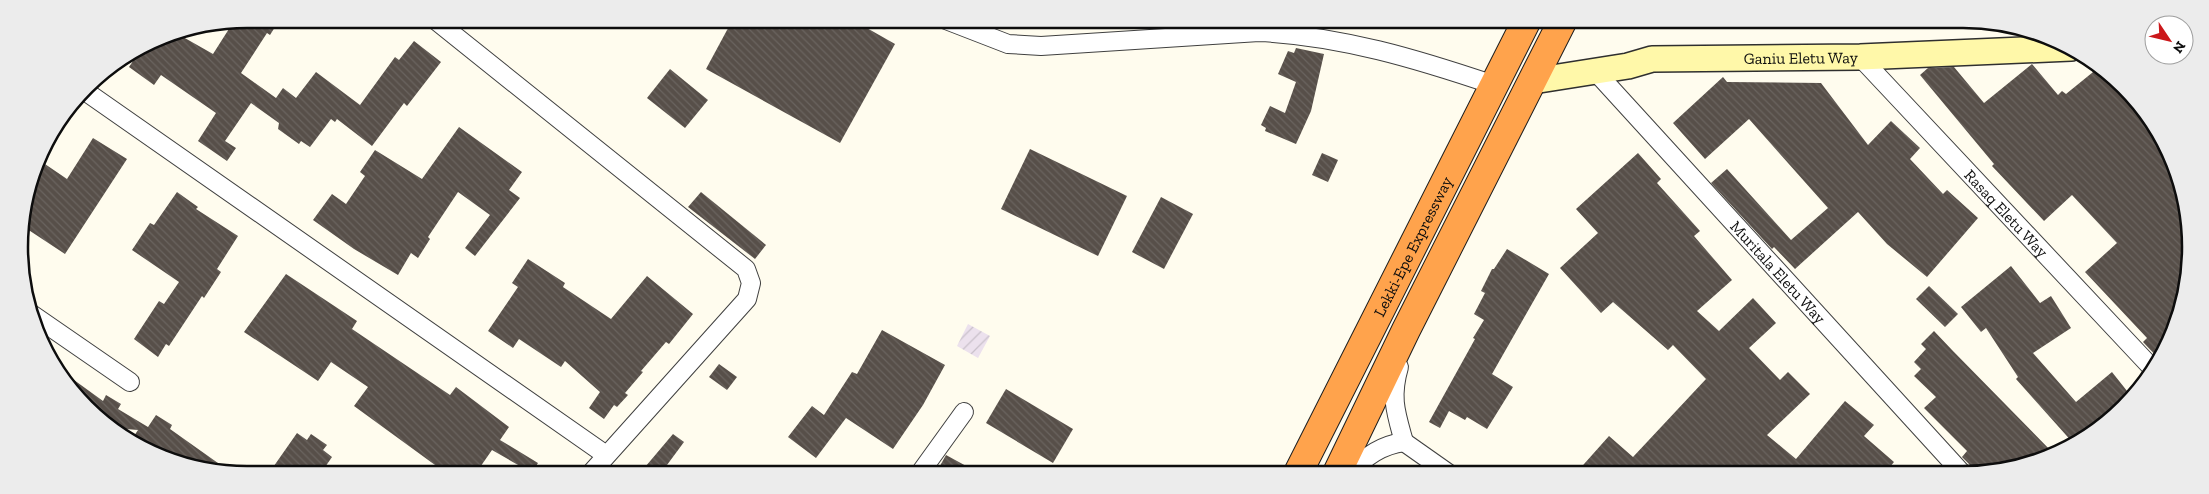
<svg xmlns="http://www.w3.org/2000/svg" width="2209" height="494" font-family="'Zilla Slab',serif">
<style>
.industrial{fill:url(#industrial-furrows)}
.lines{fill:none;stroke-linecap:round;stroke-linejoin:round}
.stream{stroke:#2d90da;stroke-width:5}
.building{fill:url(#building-back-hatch)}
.street-casing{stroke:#404040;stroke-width:20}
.secondary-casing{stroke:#2f2f2f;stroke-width:28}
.highway-casing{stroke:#1e1e1e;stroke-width:30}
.street{stroke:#fff;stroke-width:18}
.secondary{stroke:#fff8a9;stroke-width:25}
.highway{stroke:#ffa34c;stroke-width:28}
.labels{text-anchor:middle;stroke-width:5;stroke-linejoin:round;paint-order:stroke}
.street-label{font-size:16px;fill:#0d0d0d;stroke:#fff}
.rim{fill:none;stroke:#0d0d0d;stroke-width:2.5}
</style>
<defs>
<pattern id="industrial-furrows" width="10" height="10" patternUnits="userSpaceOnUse" patternTransform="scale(1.25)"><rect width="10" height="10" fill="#ece1ed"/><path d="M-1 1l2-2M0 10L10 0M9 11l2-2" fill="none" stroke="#c9c0ca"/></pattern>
<pattern id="building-back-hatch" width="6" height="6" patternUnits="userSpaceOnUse" patternTransform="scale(1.25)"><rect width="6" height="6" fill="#574f49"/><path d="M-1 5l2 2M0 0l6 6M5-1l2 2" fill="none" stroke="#6a645f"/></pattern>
</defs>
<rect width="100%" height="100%" fill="#fffcee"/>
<path class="industrial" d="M968,324L990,336L978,358L957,346Z"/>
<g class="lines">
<g class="stream">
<path d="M1004,20L1010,23L1134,22L1163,20"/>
<path d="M1334,20L1375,24L1514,25"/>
<path d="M1570,25L1677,26L1789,21"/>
</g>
</g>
<g class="building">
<path d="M247,19H280L270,35L267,33L241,73L276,98L283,88L296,98L316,72L360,105L395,57L399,60L414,41L441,62L407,106L404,103L372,146L337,119L335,122L331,119L310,147L301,141L299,144L278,129L279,123L251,103L225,141L236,148L227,161L198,141L216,113L161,75L154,85L129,67L143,46L160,36L176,33L213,54L234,21Z"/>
<path d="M733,19H851L895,44L840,143L706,69Z"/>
<path d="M1296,48L1324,54L1311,111L1296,144L1265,131L1266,128L1261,125L1270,106L1285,113L1296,82L1278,74L1288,51L1294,53Z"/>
<path d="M2032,64L2058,95L2062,91L2066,94L2098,68L2143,108L2183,188L2188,277L2167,348L2159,359L2143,342L2147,338L2085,272L2117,243L2072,195L2044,221L1992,166L1994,164L1920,75L1928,68L1954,67L1984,103Z"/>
<path d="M670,69L708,100L685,128L647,98Z"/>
<path d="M1723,77L1727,82L1821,83L1868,145L1891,121L1920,148L1910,159L1943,194L1947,190L1978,218L1927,277L1887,244L1858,212L1795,269L1774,247L1772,249L1711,183L1727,169L1791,240L1828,208L1749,119L1705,159L1673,123Z"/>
<path d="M459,127L522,172L509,190L520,198L475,256L465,248L490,215L458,192L428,237L430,239L418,258L411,253L398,275L354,249L313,220L332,194L346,204L365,176L360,172L375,150L422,179Z"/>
<path d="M93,138L127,159L65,254L21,225L26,206L35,194L30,191L39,160L67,179Z"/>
<path d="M1030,149L1127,196L1098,256L1001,209Z"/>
<path d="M1322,153L1338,160L1328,182L1312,175Z"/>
<path d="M1638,153L1661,179L1657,183L1700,231L1694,236L1732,280L1697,311L1719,331L1753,298L1776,323L1749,348L1780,380L1788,372L1810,394L1767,435L1796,459L1845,401L1874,425L1864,436L1894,462L1885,473H1576L1609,436L1633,457L1706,379L1673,345L1668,350L1613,302L1601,313L1560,268L1598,233L1576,209Z"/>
<path d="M177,192L198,207L196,209L238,236L217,269L221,272L204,298L202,296L169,346L166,344L158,357L134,339L159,301L164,304L179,282L132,250L150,223L154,225Z"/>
<path d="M701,192L766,245L755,259L688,207Z"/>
<path d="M1161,197L1193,214L1164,269L1132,252Z"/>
<path d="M1507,249L1549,274L1492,374L1513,387L1487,429L1467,417L1465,420L1449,411L1440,428L1429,422L1475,339L1473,338L1484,320L1474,314L1485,293L1481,291L1492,269H1494Z"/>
<path d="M528,259L565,283L563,287L611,319L647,276L693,314L669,344L666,342L641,371L643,372L625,393L628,395L617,407L614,405L604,419L589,408L600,392L565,361L561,367L519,339L513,348L488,331L518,287L512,283Z"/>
<path d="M2011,266L2040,303L2051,296L2071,328L2033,353L2076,402L2112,372L2131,396L2074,444L2016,379L2018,377L1986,328L1981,332L1961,307Z"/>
<path d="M286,274L357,321L352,329L450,395L456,387L509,427L500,440L538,463L532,473L492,450L476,473H446L354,406L368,387L331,362L318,381L244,332Z"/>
<path d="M1929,286L1958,314L1945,327L1916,299Z"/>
<path d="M882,330L945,365L923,405L893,449L846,418L816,458L788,437L812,406L824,415L852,372L857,374Z"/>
<path d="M1934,331L1952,350L2054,454L1992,473H1978L1962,457L1967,451L1924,408L1936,397L1914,376L1921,369L1914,362L1926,349L1921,344Z"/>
<path d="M719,364L737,377L727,390L709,377Z"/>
<path d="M74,380L103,401L106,395L121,404L118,409L148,427L156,415L172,425L170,429L232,473H217L133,445L130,442L138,430L114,428L68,388Z"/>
<path d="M1006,389L1073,429L1053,463L986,423Z"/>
<path d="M297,433L307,440L311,434L327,445L323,450L332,457L321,473H269Z"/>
<path d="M673,434L684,442L667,465L677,473H640Z"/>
<path d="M946,455L979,473H936Z"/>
</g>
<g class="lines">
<g class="street-casing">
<g id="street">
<path d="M434,19L746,269L751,283L747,299L591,473"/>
<path d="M946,20L1008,44L1041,46L1259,32C1341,36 1417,59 1494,85"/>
<path id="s1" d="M1860,57L2152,368"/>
<path id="s2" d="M1595,71L1962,473"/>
<path d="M85,91L606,455"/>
<path d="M30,313L130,382"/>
<path d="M1399,367C1390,398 1396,413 1404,442"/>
<path d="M1404,442L1448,473"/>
<path d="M920,473L964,412"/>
<path d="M1351,473C1365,456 1382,445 1404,442"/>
</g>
</g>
<g class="secondary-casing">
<g id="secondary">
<path id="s3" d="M1533,81L1628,66L1652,59L1860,57L2071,48"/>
</g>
</g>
<g class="highway-casing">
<g id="highway">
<path id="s4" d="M1298,473L1527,20"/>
<path d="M1337,473L1406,330L1563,20"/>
</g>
</g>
<use href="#street" class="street"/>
<use href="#secondary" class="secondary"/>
<use href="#highway" class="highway"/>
</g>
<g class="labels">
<g class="street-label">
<text dy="6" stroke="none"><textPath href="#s3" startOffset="270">Ganiu Eletu Way</textPath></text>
<text dy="6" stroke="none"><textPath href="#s1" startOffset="214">Rasaq Eletu Way</textPath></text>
<text dy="6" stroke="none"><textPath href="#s4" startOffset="254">Lekki-Epe Expressway</textPath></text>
<text dy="6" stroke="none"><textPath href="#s2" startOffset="272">Muritala Eletu Way</textPath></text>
</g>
</g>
<path d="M0 0H2209V494H0ZM247 28H1963A219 219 0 0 1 2182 247V247A219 219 0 0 1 1963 466H247A219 219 0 0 1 28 247V247A219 219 0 0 1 247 28Z" fill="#ececec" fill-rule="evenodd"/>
<path class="rim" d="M247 28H1963A219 219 0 0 1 2182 247V247A219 219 0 0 1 1963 466H247A219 219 0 0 1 28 247V247A219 219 0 0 1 247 28Z"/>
<g transform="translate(2169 40) rotate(125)"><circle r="24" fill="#ffffff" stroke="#9e9e9e"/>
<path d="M0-4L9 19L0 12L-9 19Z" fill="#cb181b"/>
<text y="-8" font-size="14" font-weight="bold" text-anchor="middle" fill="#0d0d0d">N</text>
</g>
</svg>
